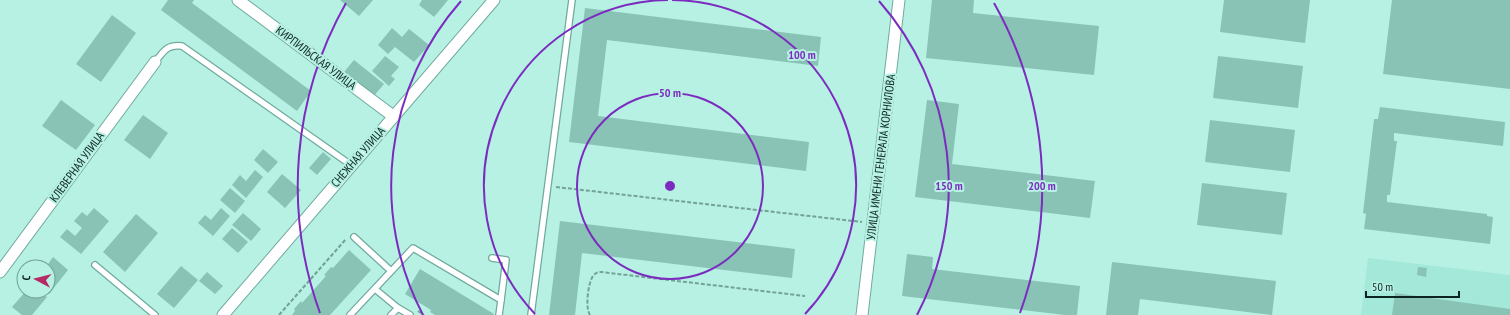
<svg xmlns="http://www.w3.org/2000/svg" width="1510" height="315" font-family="'PT Sans Narrow',sans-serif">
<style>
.built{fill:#a3e8d9}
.building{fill:#89c3b6}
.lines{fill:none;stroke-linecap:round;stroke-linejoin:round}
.lane-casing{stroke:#71aa9e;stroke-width:8}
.street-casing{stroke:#71aa9e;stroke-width:13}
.path{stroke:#74a298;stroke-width:2;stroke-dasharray:4 2;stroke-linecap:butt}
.lane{stroke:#fff;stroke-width:5.5}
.street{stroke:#fff;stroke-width:11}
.ring{fill:none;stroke:#7b2cbf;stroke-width:2}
.labels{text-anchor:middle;stroke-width:4;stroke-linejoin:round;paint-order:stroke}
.street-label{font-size:12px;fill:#0c2420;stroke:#b6f1e4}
.centre{fill:#7b2cbf;stroke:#b6f1e4;stroke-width:2}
.ring-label{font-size:12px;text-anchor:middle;font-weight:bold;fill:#7b2cbf;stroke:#b6f1e4;stroke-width:4;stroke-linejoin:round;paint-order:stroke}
</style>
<rect width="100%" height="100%" fill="#b6f1e4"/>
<path class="built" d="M1368,258L1510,275V315H1361Z"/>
<g class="building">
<path d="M168,0H194L192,3L311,91L297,111L161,10Z"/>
<path d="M340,0H373L359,16Z"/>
<path d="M422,0H448L434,17L419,5Z"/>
<path d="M932,0H974L973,13L1099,26L1094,75L926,58Z"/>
<path d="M1224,0H1310L1305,43L1220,32Z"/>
<path d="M1392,0H1510V89L1383,74Z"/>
<path d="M585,8L821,37L818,66L607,40L598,116L809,142L806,171L569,142Z"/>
<path d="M112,15L136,33L101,82L76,64Z"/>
<path d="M392,28L402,37L409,29L429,45L414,62L395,47L388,54L378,45Z"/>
<path d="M385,56L399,67L391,76L395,79L389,86L372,71Z"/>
<path d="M1218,56L1303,66L1298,108L1213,98Z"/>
<path d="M354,60L384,84L373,97L344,72Z"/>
<path d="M61,100L95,125L76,150L42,126Z"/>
<path d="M927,100L959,104L952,164L1095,181L1090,218L915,197Z"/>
<path d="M1380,107L1505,122L1503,146L1394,133V141H1397L1390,195H1387V202L1487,214V216L1493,217L1490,244L1364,229L1366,214L1363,213L1374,119H1378Z"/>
<path d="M143,115L168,133L150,159L124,140Z"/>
<path d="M1210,120L1295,130L1290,172L1205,162Z"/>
<path d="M263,149L278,162L268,173L254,160Z"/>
<path d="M323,152L331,159L317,175L309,168Z"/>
<path d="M255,170L263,177L246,198L232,185L240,175L246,181Z"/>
<path d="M282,174L301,190L285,208L267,192Z"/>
<path d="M1202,183L1287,193L1282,235L1197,225Z"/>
<path d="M230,188L245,201L235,213L220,200Z"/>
<path d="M94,208L109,221L81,254L60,237L67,229L75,236L82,228L74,221L82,212L87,216Z"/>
<path d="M221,208L230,216L213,236L198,223L205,215L211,220Z"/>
<path d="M243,213L261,229L251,241L232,225Z"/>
<path d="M136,214L158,233L125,272L103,252Z"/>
<path d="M560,221L795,249L792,278L582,253L575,315H549Z"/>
<path d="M232,228L248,242L238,253L222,239Z"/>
<path d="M349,250L371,270L330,315H292L295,311L294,309L301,301L302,303L326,276L324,275L331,267L333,268Z"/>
<path d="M907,254L933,257L932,269L1080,286L1077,315H1065L902,296Z"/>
<path d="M53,257L68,270L49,294L45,291H48V267H39L42,264L46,267Z"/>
<path d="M1112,262L1276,281L1272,315L1140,299L1138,315H1106Z"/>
<path d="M181,266L198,280L174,308L157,294Z"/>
<path d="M1418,267L1427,268L1426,277L1417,275Z"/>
<path d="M420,269L494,314L493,315H435L430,312L431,310L405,294Z"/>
<path d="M207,272L223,286L215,294L199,281Z"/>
<path d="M26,291H39L47,297L32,315H22L12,307Z"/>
<path d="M1395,293L1510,309V315H1392Z"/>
</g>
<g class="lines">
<g class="lane-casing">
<g id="lane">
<path d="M155,62C164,51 167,44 182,46L351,165"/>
<path d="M354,237L391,271"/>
<path d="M492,258L506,260L501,300"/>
<path d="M95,265L155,315"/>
<path d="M375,289L398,308L391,315"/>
<path d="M398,308L410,315"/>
<path d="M350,315L413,248L501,300L499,315"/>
<path d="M531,315L572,0"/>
</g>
</g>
<g class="street-casing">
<g id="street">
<path d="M238,0L393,116"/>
<path d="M0,272L155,62"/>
<path d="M223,315L494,0"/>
<path d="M862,315L899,0"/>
</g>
</g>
<g class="path">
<path d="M556,187L862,222"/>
<path d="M418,311L424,315"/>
<path d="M279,315L346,239"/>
<path d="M590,315C585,308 588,283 593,276C595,273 598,272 601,272L805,296"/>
</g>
<use href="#lane" class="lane"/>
<use href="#street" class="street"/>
</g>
<g class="ring">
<circle cx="670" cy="186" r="93"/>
<path d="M535 314A186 186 0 0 1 668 0M672 0A186 186 0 0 1 805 314"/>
<path d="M423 315A279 279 0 0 1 461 1M879 1A279 279 0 0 1 917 315"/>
<path d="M320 313A372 372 0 0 1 346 3M994 3A372 372 0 0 1 1020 313"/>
</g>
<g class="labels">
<g class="street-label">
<text transform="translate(316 58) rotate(37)" y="4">КИРПИЛЬСКАЯ УЛИЦА</text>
<text transform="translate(358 157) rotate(-49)" y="4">СНЕЖНАЯ УЛИЦА</text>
<text transform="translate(881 157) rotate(-83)" y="4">УЛИЦА ИМЕНИ ГЕНЕРАЛА КОРНИЛОВА</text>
<text transform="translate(77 167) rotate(-54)" y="4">КЛЕВЕРНАЯ УЛИЦА</text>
</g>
</g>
<circle cx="670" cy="186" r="6" class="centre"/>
<g class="ring-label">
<text x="802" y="59">100 m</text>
<text x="670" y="97">50 m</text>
<text x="949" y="190">150 m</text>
<text x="1042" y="190">200 m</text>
</g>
<g transform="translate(36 279) rotate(277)"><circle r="19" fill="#b6f1e4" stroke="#729f96"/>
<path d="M0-3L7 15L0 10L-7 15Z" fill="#b42966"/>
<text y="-6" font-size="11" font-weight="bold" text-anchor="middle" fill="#0c2420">С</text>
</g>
<path d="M1366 291v6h93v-6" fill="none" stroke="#0c2420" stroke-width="2"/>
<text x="1372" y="291" font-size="12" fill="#0c2420" stroke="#b6f1e4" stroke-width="3" paint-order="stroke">50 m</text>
</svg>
